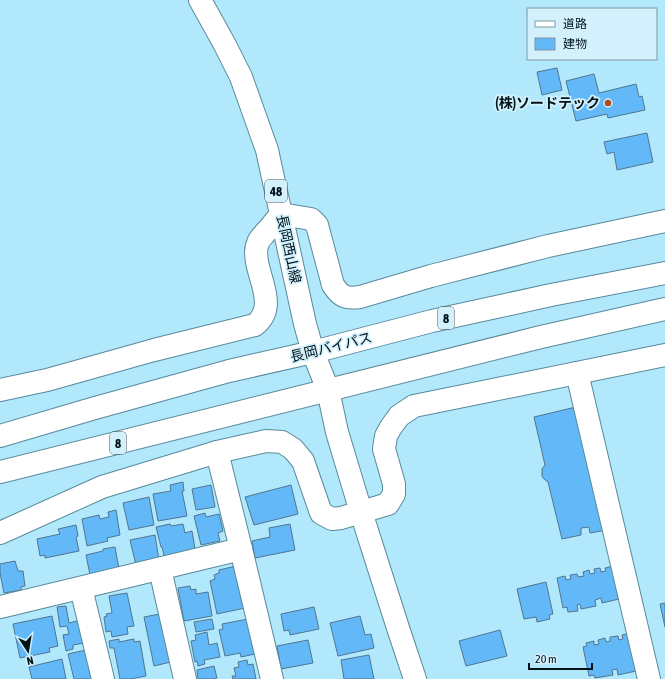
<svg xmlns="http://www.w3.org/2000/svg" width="665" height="679" font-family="'Asap Condensed','Noto Sans JP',sans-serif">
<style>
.building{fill:#63b9f7;stroke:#507591}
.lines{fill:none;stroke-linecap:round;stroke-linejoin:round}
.minor-casing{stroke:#578a9c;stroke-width:24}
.major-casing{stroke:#578a9c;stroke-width:24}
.highway-casing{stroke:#578a9c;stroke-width:24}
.minor{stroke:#fff;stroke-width:22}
.major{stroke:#fff;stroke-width:22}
.highway{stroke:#fff;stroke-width:22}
.poi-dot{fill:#af4a1c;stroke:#d2f1fd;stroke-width:1.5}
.labels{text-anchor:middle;stroke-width:3.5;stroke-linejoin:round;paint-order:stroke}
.shield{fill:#d2f1fd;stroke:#40555d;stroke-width:1}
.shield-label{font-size:13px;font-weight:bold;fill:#011219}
.poi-label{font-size:14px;font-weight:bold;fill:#011219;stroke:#d2f1fd;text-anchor:end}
.street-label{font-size:14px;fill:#011219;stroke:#d2f1fd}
</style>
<rect width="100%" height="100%" fill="#b2e8fb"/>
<g class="building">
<path d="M557,68L562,90L542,95L537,72Z"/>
<path d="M594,74L599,93L636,84L639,97L642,96L645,110L608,118L607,114L576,121L566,81Z"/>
<path d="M647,133L653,162L617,170L614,152L607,154L604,142Z"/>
<path d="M580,406L606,530L590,533L589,527L581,528V535L562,539L548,482L544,479L542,476V469L545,465L534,417Z"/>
<path d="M183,482L184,491H182L187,516L158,521L153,494L171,491L170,485Z"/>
<path d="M211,485L215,507L196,510L192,489Z"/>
<path d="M291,485L298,514L254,525L245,497Z"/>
<path d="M149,497L154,525L129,530L123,503Z"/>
<path d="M116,510L120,535L107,538L108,541L87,546L82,519L99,515L100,519L109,517L108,512Z"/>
<path d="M205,513L206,517L219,514L223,531L218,533L220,541L201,545L194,516Z"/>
<path d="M170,524L171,526L183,524L185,533L192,531L195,549L172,554L173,558L165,559L162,547H161L156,527Z"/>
<path d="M290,524L295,550L255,558L252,541L270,537L269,528Z"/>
<path d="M76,525L78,536L76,537L79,551L45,558V555L40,556L37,539L60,534L58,529Z"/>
<path d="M155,535L159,560L136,565L130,540Z"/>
<path d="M115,547L119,569L90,575L86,555L103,551V549Z"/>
<path d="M15,561L18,571H23L25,586L21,587V590L4,593L0,573V564Z"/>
<path d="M236,566L245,608L217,614L210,581L215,579L214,575L219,573V570Z"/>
<path d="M613,566L619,599L602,603L601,598L595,600L596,606L581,609L580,604L577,605L578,611L568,612L567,607L563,608L557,578L565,576L566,580L571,579L570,575L577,574L578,577L584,576L583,572L589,570L590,574L595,573L594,569L600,568L601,572L606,571L605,568Z"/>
<path d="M546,582L553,614L549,615L550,619L537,622L536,617L524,619L517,589Z"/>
<path d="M190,586L191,590L196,589V594L208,592L212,616L184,621L178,588Z"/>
<path d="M127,593L134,626L127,627L128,634L112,637L111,631L106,632L104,617L107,616L106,614L112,613L109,596Z"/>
<path d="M665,603V627L660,604Z"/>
<path d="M66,606L69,623L81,620L90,642L73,645V649L66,651L63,635L69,634L67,626L60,627L57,607Z"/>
<path d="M314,607L319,629L290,635L289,630L284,631L281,614Z"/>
<path d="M165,613L175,661L154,666L144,617Z"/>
<path d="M52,616L58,646L49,648L50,652L20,658L13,624Z"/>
<path d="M360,616L365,635L371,634L374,648L338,656L330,623Z"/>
<path d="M212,619L214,629L196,632L194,622Z"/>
<path d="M248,619L255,654L241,657L240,653L225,656L219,630L223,629L222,624Z"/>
<path d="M500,630L507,656L466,666L459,641Z"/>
<path d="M207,632L209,645L217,643L220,657L204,660L205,664L198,666L197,661L195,662L191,641L196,640L195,635Z"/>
<path d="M631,633L636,671L618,675L617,669L612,670L613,675L595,678L594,675L589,676L583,647L587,646L586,643L594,641V645L599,644L598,640L605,638L606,642L610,641V637L618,636L619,640L623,639L622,635Z"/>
<path d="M119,639V642L134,639V642L140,641L146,676L130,679H120L114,648H110L109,641Z"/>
<path d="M308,640L313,663L281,669L277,646Z"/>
<path d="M86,650L99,679H74L68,654Z"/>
<path d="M369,655L374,679H344L341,660Z"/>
<path d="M62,659L66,679H32L29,667Z"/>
<path d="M247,660L248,665L253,664L256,679H233L232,676H236L234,668L239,667L238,662Z"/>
<path d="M214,666L217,678L212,679H198L197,670Z"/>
</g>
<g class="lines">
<g class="minor-casing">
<g id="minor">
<path d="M577,373L649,679"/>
<path d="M0,390L47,380L154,350L255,325C276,308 261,284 257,262C256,255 255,249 258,243C259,239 263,236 265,233C271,227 276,220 281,214L311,219L317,225L333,285C341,297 346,299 360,297L431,276L548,246L665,221"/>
<path d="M328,390L337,432L361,512L399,631L415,679"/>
<path d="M217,452L241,549L272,679"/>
<path d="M0,533L102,487L217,452L266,441L282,442L293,449L303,461L321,513L332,519L341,518L388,504L394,494V484L384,449L386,436L391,427L399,416L414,406L665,355"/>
<path d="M160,569L185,679"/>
<path d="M81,588L103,679"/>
<path d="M0,607L241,549"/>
</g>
</g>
<g class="major-casing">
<path id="major" d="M200,0L225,45L241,77L267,150L305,324L313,352L328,390"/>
</g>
<g class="highway-casing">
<g id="highway">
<path d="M0,436L95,408L229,371L313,352L432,321L551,295L665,273"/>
<path d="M0,472L541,337L665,309"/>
</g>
</g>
<use href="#minor" class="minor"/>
<use href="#major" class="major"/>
<use href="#highway" class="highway"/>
</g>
<circle class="poi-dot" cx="608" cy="103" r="4"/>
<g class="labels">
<g class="shield">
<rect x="265" y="180" width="22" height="22" rx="3"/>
<rect x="438" y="307" width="16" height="22" rx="3"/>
<rect x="110" y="432" width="16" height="22" rx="3"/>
</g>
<g class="shield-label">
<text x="276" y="196">48</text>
<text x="446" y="323">8</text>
<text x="118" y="448">8</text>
</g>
<g class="poi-label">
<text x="600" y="108">(株)ソードテック</text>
</g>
<g class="street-label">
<text transform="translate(289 249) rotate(78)" y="5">長岡西山線</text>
<text transform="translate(331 347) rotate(-14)" y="5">長岡バイパス</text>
</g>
</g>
<rect x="527" y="8" width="130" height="52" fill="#d2f1fd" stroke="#7e98a2"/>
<rect x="535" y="21" width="20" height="6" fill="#ffffff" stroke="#7e98a2"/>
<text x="563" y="28" font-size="12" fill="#011219">道路</text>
<rect x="535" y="38" width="20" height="12" fill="#63b9f7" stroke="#7e98a2"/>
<text x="563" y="48" font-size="12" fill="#011219">建物</text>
<g transform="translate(28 651) rotate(168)" stroke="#d2f1fd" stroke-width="3" paint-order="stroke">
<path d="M0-3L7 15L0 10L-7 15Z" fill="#011219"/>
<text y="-6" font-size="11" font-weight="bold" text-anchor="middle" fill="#011219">N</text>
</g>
<path d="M529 663v6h63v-6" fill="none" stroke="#011219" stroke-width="2"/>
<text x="535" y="663" font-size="12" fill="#011219" stroke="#d2f1fd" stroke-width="3" paint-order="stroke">20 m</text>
</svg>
